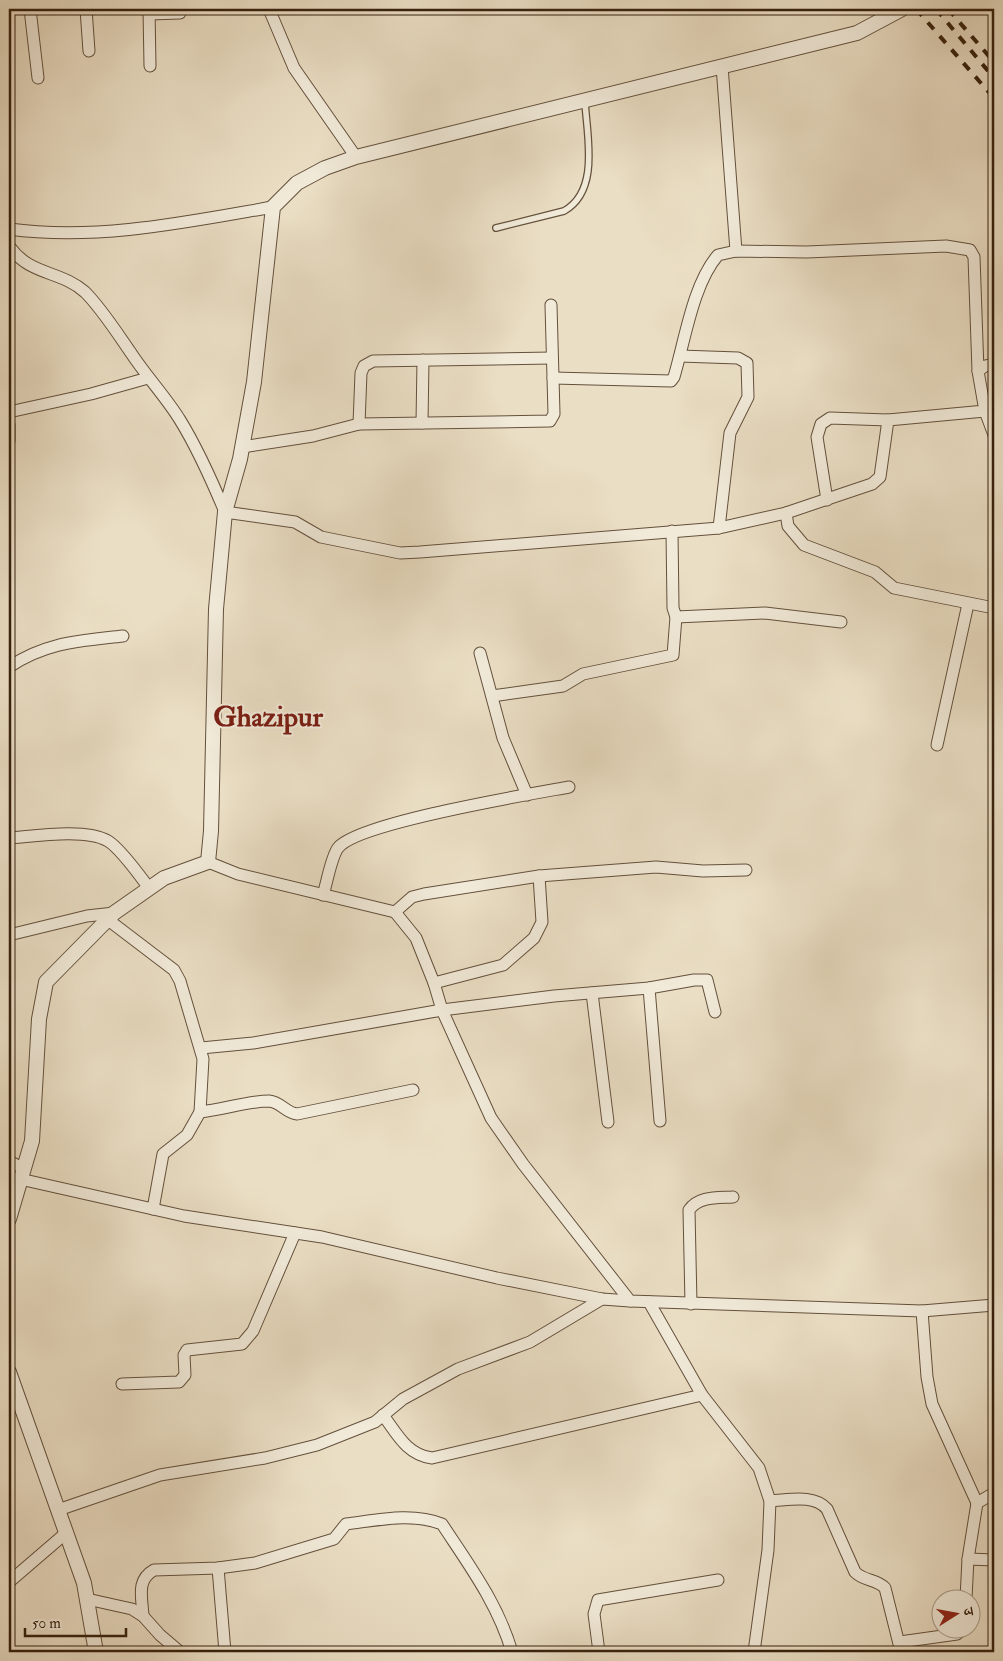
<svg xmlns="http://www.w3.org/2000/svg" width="1003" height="1661" font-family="'IM FELL Double Pica','Noto Serif Devanagari',serif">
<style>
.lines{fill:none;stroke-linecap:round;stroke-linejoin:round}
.service-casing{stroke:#64503c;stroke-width:8}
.minor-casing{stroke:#64503c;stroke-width:13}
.tertiary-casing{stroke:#64503c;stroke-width:16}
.service{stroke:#f1ead9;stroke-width:5.5}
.minor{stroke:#f1ead9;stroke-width:11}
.tertiary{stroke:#f1ead9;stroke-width:14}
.rail{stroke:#37210e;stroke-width:4;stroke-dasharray:9 9;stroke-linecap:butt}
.labels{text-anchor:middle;stroke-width:4;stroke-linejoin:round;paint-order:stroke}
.town-label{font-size:28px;font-weight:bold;fill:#7a1f14;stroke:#f1ead9}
</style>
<rect width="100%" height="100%" fill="#eadec4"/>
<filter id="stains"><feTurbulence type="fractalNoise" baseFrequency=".004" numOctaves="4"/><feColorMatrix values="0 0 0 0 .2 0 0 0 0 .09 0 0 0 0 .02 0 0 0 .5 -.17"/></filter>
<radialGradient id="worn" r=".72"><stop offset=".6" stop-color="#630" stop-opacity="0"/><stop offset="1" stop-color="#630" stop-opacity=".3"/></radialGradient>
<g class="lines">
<g class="service-casing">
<path id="service" d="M496,228L564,211C600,191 587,136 585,102"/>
</g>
<g class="minor-casing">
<g id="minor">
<path d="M30,9L38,78"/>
<path d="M86,9L89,51"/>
<path d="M149,9L150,66"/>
<path d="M269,9L294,68L356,157"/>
<path d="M149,14L180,13"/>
<path d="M722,66L736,251"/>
<path d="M9,229C97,241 187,222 273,207"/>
<path d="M9,246C30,276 60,270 85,292C102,309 117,333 131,353C146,376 166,397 180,420C198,449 212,481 225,512L295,522L321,537L400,553L420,552L719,528L786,513L872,484L880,477L888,420L985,411L978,371L985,366L994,364"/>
<path d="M680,356L738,358L747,363L748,397L730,433L719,528"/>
<path d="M553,378L671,381L674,377C685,340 693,284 718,255L736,251L807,252L946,246L970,250L974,257L978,371"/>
<path d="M985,411L994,435"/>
<path d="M9,412L91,394L148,378"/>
<path d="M422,423L423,360"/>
<path d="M359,424L361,373L364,366L373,361L552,358"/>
<path d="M9,425V441"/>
<path d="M242,447L313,436L359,424L550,421L554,414L551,305"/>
<path d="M827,500L817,437L821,424L830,418L888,420"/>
<path d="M786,513L788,526L804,545L875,572L894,588L994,608"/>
<path d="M672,531L673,608L676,617L765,613L841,622"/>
<path d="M480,653L503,738L527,795"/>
<path d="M9,667C46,642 80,641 123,636"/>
<path d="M492,696L563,686L583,674L673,655L676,617"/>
<path d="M937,745L968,604"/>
<path d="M9,838C35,836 86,828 108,841C121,849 140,876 149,888"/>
<path d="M208,862L238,874L395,912L416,938L434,983L442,1010L491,1118L523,1164L630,1301L922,1311L994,1305"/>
<path d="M323,895C327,883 331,857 338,848C356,823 531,794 569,787"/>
<path d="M395,912L412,897L424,894L539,876L656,867L703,871L746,870"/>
<path d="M107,919L174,970L180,981L203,1059L200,1112C222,1110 248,1101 269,1101C281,1102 286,1113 297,1114L413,1090"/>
<path d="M9,935L87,916L114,913"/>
<path d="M434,983L503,965L534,938L542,922L539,876"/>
<path d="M649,988L660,1121"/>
<path d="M592,993L608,1122"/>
<path d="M201,1048L253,1043L442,1010L554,996L649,988L694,980H707L715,1012"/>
<path d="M9,1161L24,1169"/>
<path d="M20,1179L184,1216L322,1237L497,1278L602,1299L630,1301"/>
<path d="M153,1209L163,1154L187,1135L200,1112"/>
<path d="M649,1302L702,1395L759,1468L770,1501L768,1550L754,1652"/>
<path d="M691,1304L689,1210C699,1196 717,1198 733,1197"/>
<path d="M922,1311L927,1377L932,1404L977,1503"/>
<path d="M122,1384L179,1382L185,1375L184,1355L187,1350L242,1344L253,1331L295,1233"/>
<path d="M383,1415C397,1434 407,1455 432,1458L702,1395"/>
<path d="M770,1501C790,1500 814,1494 827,1509L855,1572C863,1581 877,1579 885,1588L901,1652"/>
<path d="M58,1510L160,1475L265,1458L317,1445L375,1422L403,1399L458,1369L530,1342L602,1299"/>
<path d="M968,1559L994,1560"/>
<path d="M218,1568L225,1652"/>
<path d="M9,1582L66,1533"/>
<path d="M966,1598L968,1559L977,1503L994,1493"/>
<path d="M87,1599L132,1609L143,1616L160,1635L180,1652"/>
<path d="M143,1616C142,1597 136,1580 154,1570L218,1568L255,1563L334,1539L346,1524C378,1520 412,1512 442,1524C469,1565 498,1604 512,1652"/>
<path d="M900,1642L957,1634L964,1628"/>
<path d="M599,1652L594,1614L598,1600L718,1580"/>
</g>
</g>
<g class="tertiary-casing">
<g id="tertiary">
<path d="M9,1219L32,1141L39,1019L46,982L114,913L164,878L208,862L211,831L216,609L225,512L240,459L254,382L273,207L297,183L325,168L356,157L857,33L902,9"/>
<path d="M9,1372L84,1583L96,1652"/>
</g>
</g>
<use href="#service" class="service"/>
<use href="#minor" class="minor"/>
<use href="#tertiary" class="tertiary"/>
<g class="rail">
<path d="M916,9L994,98"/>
<path d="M936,9L994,78"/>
<path d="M948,9L994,62"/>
</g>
</g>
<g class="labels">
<g class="town-label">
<text x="268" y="726">Ghazipur</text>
</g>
</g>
<rect width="1003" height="1661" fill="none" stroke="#eadec4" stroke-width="30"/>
<rect x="10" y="10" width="983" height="1641" fill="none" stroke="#37210e" stroke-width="2.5"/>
<rect x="15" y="15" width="973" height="1631" fill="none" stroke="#37210e"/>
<g transform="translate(956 1614) rotate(79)"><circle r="24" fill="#f1ead9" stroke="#a79a88"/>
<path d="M0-4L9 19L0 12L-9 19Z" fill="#8f2418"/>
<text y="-8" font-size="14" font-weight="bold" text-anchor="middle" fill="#37210e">उ</text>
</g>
<path d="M25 1628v8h101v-8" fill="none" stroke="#37210e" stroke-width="2.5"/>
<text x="32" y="1628" font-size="15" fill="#37210e" stroke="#f1ead9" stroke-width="4" paint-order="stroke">50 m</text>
<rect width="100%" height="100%" filter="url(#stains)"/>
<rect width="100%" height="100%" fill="url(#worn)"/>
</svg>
